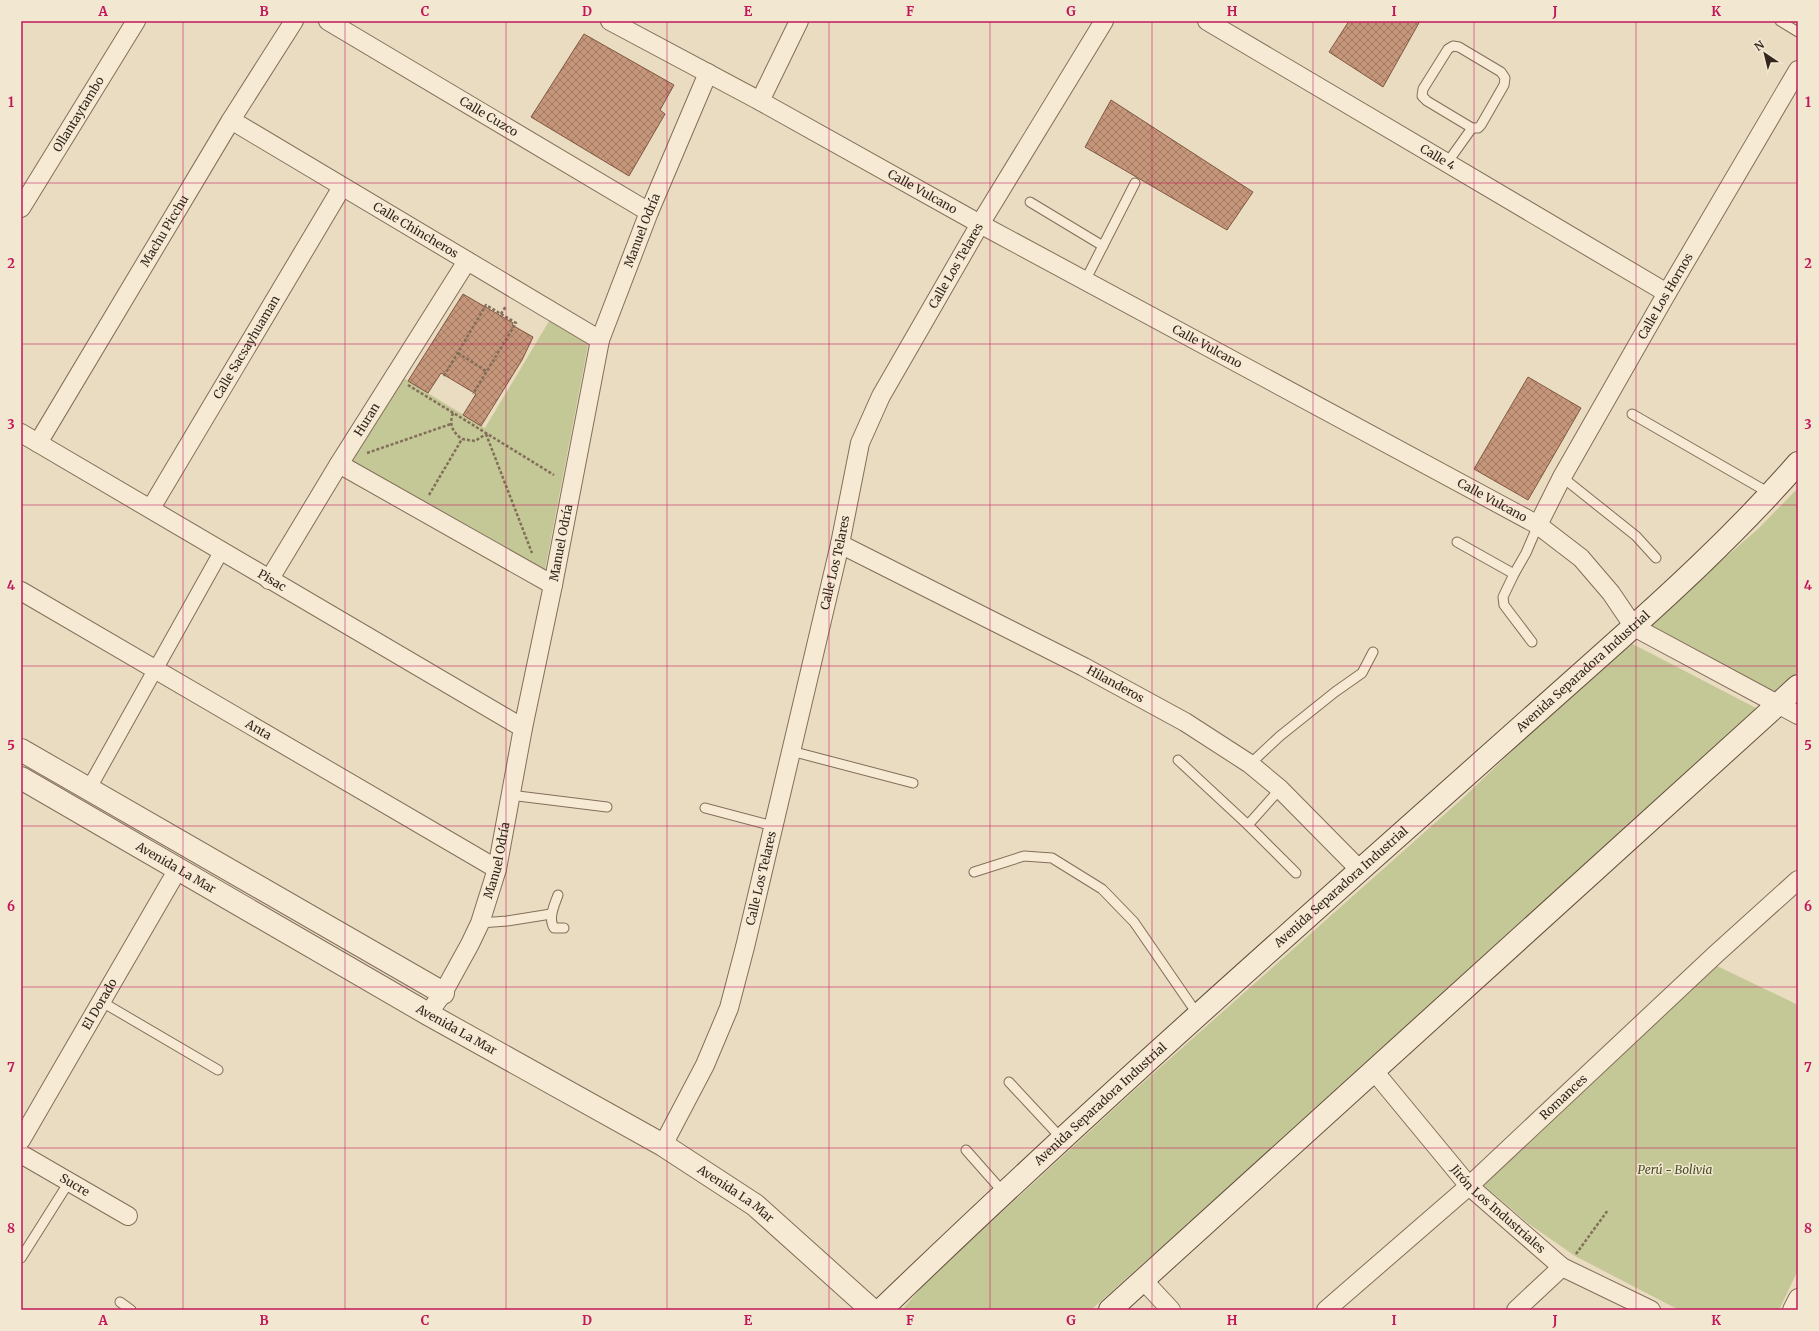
<svg xmlns="http://www.w3.org/2000/svg" width="1819" height="1331" font-family="Merriweather,serif">
<style>
.park{fill:#c4c796}
.building{fill:url(#building-cross-hatch);stroke:#805742}
.lines{fill:none;stroke-linecap:round;stroke-linejoin:round}
.service-casing{stroke:#836e5a;stroke-width:11}
.pedestrian-casing{stroke:#836e5a;stroke-width:16}
.minor-casing{stroke:#836e5a;stroke-width:20}
.tertiary-casing{stroke:#836e5a;stroke-width:24}
.secondary-casing{stroke:#644f3d;stroke-width:24}
.path{stroke:#836e5a;stroke-width:2.5;stroke-dasharray:3 2;stroke-linecap:butt}
.service{stroke:#f6ead4;stroke-width:9}
.pedestrian{stroke:#f6ead4;stroke-width:14}
.minor{stroke:#f6ead4;stroke-width:18}
.tertiary{stroke:#f6ead4;stroke-width:22}
.secondary{stroke:#f6ead4;stroke-width:22}
.grid{fill:none;stroke:#c2185b;stroke-width:1;stroke-opacity:0.55}
.labels{text-anchor:middle;stroke-width:3;stroke-linejoin:round;paint-order:stroke}
.street-label{font-size:12px;fill:#33271d;stroke:#f2e7d0}
.park-label{font-size:12px;font-style:italic;fill:#464e25;stroke:#f2e7d0}
.neatline{fill:none;stroke:#c2185b;stroke-width:1.5}
.grid-label{font-size:13px;text-anchor:middle;font-weight:bold;fill:#c2185b}
</style>
<defs>
<pattern id="building-cross-hatch" width="8" height="8" patternUnits="userSpaceOnUse"><rect width="8" height="8" fill="#c6967a"/><path d="M0 0l8 8M0 8l8-8" fill="none" stroke="#a17a63"/></pattern>
</defs>
<rect width="100%" height="100%" fill="#eadcc1"/>
<g class="park">
<path d="M551,318L589,340L544,575L347,462L400,376L485,428Z"/>
<path d="M1798,488V672L1774,695L1646,626L1758,529Z"/>
<path d="M1627,641L1756,708L1383,1049L1091,1310H902L926,1282L1128,1096L1463,798Z"/>
<path d="M1717,966L1798,1005V1270L1779,1310H1679L1575,1256L1529,1224L1482,1184L1480,1179Z"/>
</g>
<g class="building">
<path d="M1349,21H1420L1383,87L1329,52Z"/>
<path d="M584,34L674,85L660,110L665,114L629,176L531,117Z"/>
<path d="M1111,100L1253,192L1227,230L1085,147Z"/>
<path d="M463,294L513,323L512,325L533,337L522,360L481,426L463,415L476,394L441,373L428,393L408,381Z"/>
<path d="M1528,377L1581,408L1528,500L1474,469Z"/>
</g>
<g class="lines">
<g class="service-casing">
<g id="service">
<path d="M1780,21L1798,32"/>
<path d="M1453,46L1459,47L1501,72L1505,78L1504,85L1481,125L1478,128H1472L1427,101L1422,96L1423,89L1448,49Z"/>
<path d="M1447,163L1472,128"/>
<path d="M1030,202L1103,246"/>
<path d="M1085,281L1135,183"/>
<path d="M1632,414L1771,494"/>
<path d="M1562,477L1636,536L1656,558"/>
<path d="M1457,542L1514,574"/>
<path d="M1532,642L1504,605L1503,597L1514,574L1526,553L1538,525"/>
<path d="M791,751L913,783"/>
<path d="M1178,760L1248,825L1296,873"/>
<path d="M1250,764L1280,736L1335,692L1362,673L1373,652"/>
<path d="M510,795L607,807"/>
<path d="M705,808L773,826"/>
<path d="M1248,825L1280,789"/>
<path d="M974,872L1024,856L1052,858L1102,889L1134,922L1198,1015"/>
<path d="M558,895C554,906 548,918 554,928H564"/>
<path d="M480,923L507,921L551,914"/>
<path d="M102,1002L218,1070"/>
<path d="M1009,1082L1063,1140"/>
<path d="M966,1150L1004,1193"/>
<path d="M21,1258L69,1182"/>
<path d="M120,1302L131,1310"/>
</g>
</g>
<g class="pedestrian-casing">
<path id="pedestrian" d="M88,790L221,552"/>
</g>
<g class="minor-casing">
<g id="minor">
<path id="s1" d="M328,21L649,212"/>
<path id="s2" d="M610,21L760,101L980,224L1538,525L1581,558L1611,593L1634,627L1798,715"/>
<path id="s3" d="M1207,21L1667,293"/>
<path d="M760,101L799,21"/>
<path id="s4" d="M231,120L600,340"/>
<path id="s5" d="M21,208L136,21"/>
<path id="s6" d="M21,433L523,728"/>
<path id="s7" d="M38,443L231,120L294,21"/>
<path d="M339,464L553,585"/>
<path id="s8" d="M151,508L342,187"/>
<path id="s9" d="M1538,525L1562,477L1667,293L1798,70"/>
<path id="s10" d="M840,544L1084,667L1185,722L1250,764L1280,789L1360,870"/>
<path id="s11" d="M269,580L339,464L467,261"/>
<path id="s12" d="M21,591L497,869"/>
<path id="s13" d="M428,1014L443,993L470,944L480,923L497,869L523,728L553,585L600,340L649,212L708,73"/>
<path id="s14" d="M1374,1071L1469,1186L1562,1267L1651,1310"/>
<path id="s15" d="M21,1140L178,869"/>
<path id="s16" d="M663,1145L705,1065L729,1008L745,947L840,544L860,443L881,396L980,224L1104,21"/>
<path id="s17" d="M21,1154L128,1216"/>
<path d="M1143,1280L1171,1310"/>
<path id="s18" d="M1326,1310L1469,1186L1716,954L1798,880"/>
<path d="M1516,1310L1562,1267"/>
<path d="M1792,1310L1798,1298"/>
</g>
</g>
<g class="tertiary-casing">
<g id="tertiary">
<path d="M21,750L443,993"/>
<path id="s19" d="M21,778L428,1014L663,1145L755,1205L872,1310"/>
</g>
</g>
<g class="secondary-casing">
<g id="secondary">
<path id="s20" d="M881,1310C1063,1134 1252,966 1441,798C1493,752 1545,706 1596,660C1667,597 1736,534 1798,463"/>
<path d="M1110,1310L1798,686"/>
</g>
</g>
<g class="path">
<path d="M501,314L506,306"/>
<path d="M458,353L486,371"/>
<path d="M444,376L486,305L516,323L473,394"/>
<path d="M408,385L554,475"/>
<path d="M453,413C449,424 452,432 462,439L475,441L486,434"/>
<path d="M486,434L532,553"/>
<path d="M367,453L451,424"/>
<path d="M429,495L462,439"/>
<path d="M1576,1254L1608,1210"/>
</g>
<use href="#service" class="service"/>
<use href="#pedestrian" class="pedestrian"/>
<use href="#minor" class="minor"/>
<use href="#tertiary" class="tertiary"/>
<use href="#secondary" class="secondary"/>
</g>
<path class="grid" d="M183,21V1310M345,21V1310M506,21V1310M667,21V1310M829,21V1310M990,21V1310M1152,21V1310M1313,21V1310M1474,21V1310M1636,21V1310M21,183H1798M21,344H1798M21,505H1798M21,666H1798M21,826H1798M21,987H1798M21,1148H1798"/>
<g class="labels">
<g class="street-label">
<text dy="4" stroke="none"><textPath href="#s5" startOffset="110">Ollantaytambo</textPath></text>
<text dy="4" stroke="none"><textPath href="#s1" startOffset="187">Calle Cuzco</textPath></text>
<text dy="4" stroke="none"><textPath href="#s3" startOffset="268">Calle 4</textPath></text>
<text dy="4" stroke="none"><textPath href="#s2" startOffset="356">Calle Vulcano</textPath></text>
<text dy="4" stroke="none"><textPath href="#s4" startOffset="215">Calle Chincheros</textPath></text>
<text dy="4" stroke="none"><textPath href="#s13" startOffset="818">Manuel Odría</textPath></text>
<text dy="4" stroke="none"><textPath href="#s7" startOffset="247">Machu Picchu</textPath></text>
<text dy="4" stroke="none"><textPath href="#s16" startOffset="934">Calle Los Telares</textPath></text>
<text dy="4" stroke="none"><textPath href="#s9" startOffset="262">Calle Los Hornos</textPath></text>
<text dy="4" stroke="none"><textPath href="#s8" startOffset="187">Calle Sacsayhuaman</textPath></text>
<text dy="4" stroke="none"><textPath href="#s2" startOffset="680">Calle Vulcano</textPath></text>
<text dy="4" stroke="none"><textPath href="#s11" startOffset="188">Huran</textPath></text>
<text dy="4" stroke="none"><textPath href="#s2" startOffset="1004">Calle Vulcano</textPath></text>
<text dy="4" stroke="none"><textPath href="#s13" startOffset="494">Manuel Odría</textPath></text>
<text dy="4" stroke="none"><textPath href="#s16" startOffset="610">Calle Los Telares</textPath></text>
<text dy="4" stroke="none"><textPath href="#s6" startOffset="291">Pisac</textPath></text>
<text dy="4" stroke="none"><textPath href="#s20" startOffset="949">Avenida Separadora Industrial</textPath></text>
<text dy="4" stroke="none"><textPath href="#s10" startOffset="309">Hilanderos</textPath></text>
<text dy="4" stroke="none"><textPath href="#s12" startOffset="275">Anta</textPath></text>
<text dy="4" stroke="none"><textPath href="#s13" startOffset="170">Manuel Odría</textPath></text>
<text dy="4" stroke="none"><textPath href="#s19" startOffset="179">Avenida La Mar</textPath></text>
<text dy="4" stroke="none"><textPath href="#s16" startOffset="286">Calle Los Telares</textPath></text>
<text dy="4" stroke="none"><textPath href="#s20" startOffset="625">Avenida Separadora Industrial</textPath></text>
<text dy="4" stroke="none"><textPath href="#s15" startOffset="157">El Dorado</textPath></text>
<text dy="4" stroke="none"><textPath href="#s19" startOffset="503">Avenida La Mar</textPath></text>
<text dy="4" stroke="none"><textPath href="#s18" startOffset="319">Romances</textPath></text>
<text dy="4" stroke="none"><textPath href="#s20" startOffset="301">Avenida Separadora Industrial</textPath></text>
<text dy="4" stroke="none"><textPath href="#s17" startOffset="62">Sucre</textPath></text>
<text dy="4" stroke="none"><textPath href="#s19" startOffset="827">Avenida La Mar</textPath></text>
<text dy="4" stroke="none"><textPath href="#s14" startOffset="186">Jirón Los Industriales</textPath></text>
</g>
<g class="park-label">
<text x="1675" y="1174">Perú - Bolivia</text>
</g>
</g>
<rect width="1819" height="1331" fill="none" stroke="#f2e7d0" stroke-width="44"/>
<g transform="translate(1765 54) rotate(325)" stroke="#f2e7d0" stroke-width="3" paint-order="stroke">
<path d="M0-3L7 15L0 10L-7 15Z" fill="#33271d"/>
<text y="-6" font-size="11" font-weight="bold" text-anchor="middle" fill="#33271d">N</text>
</g>
<rect x="22" y="22" width="1775" height="1287" class="neatline"/>
<g class="grid-label">
<text x="103" y="16">A</text>
<text x="264" y="16">B</text>
<text x="425" y="16">C</text>
<text x="587" y="16">D</text>
<text x="748" y="16">E</text>
<text x="910" y="16">F</text>
<text x="1071" y="16">G</text>
<text x="1232" y="16">H</text>
<text x="1394" y="16">I</text>
<text x="1555" y="16">J</text>
<text x="1716" y="16">K</text>
<text x="11" y="107">1</text>
<text x="1808" y="107">1</text>
<text x="11" y="268">2</text>
<text x="1808" y="268">2</text>
<text x="11" y="429">3</text>
<text x="1808" y="429">3</text>
<text x="11" y="590">4</text>
<text x="1808" y="590">4</text>
<text x="11" y="750">5</text>
<text x="1808" y="750">5</text>
<text x="11" y="911">6</text>
<text x="1808" y="911">6</text>
<text x="11" y="1072">7</text>
<text x="1808" y="1072">7</text>
<text x="11" y="1233">8</text>
<text x="1808" y="1233">8</text>
<text x="103" y="1325">A</text>
<text x="264" y="1325">B</text>
<text x="425" y="1325">C</text>
<text x="587" y="1325">D</text>
<text x="748" y="1325">E</text>
<text x="910" y="1325">F</text>
<text x="1071" y="1325">G</text>
<text x="1232" y="1325">H</text>
<text x="1394" y="1325">I</text>
<text x="1555" y="1325">J</text>
<text x="1716" y="1325">K</text>
</g>
</svg>
